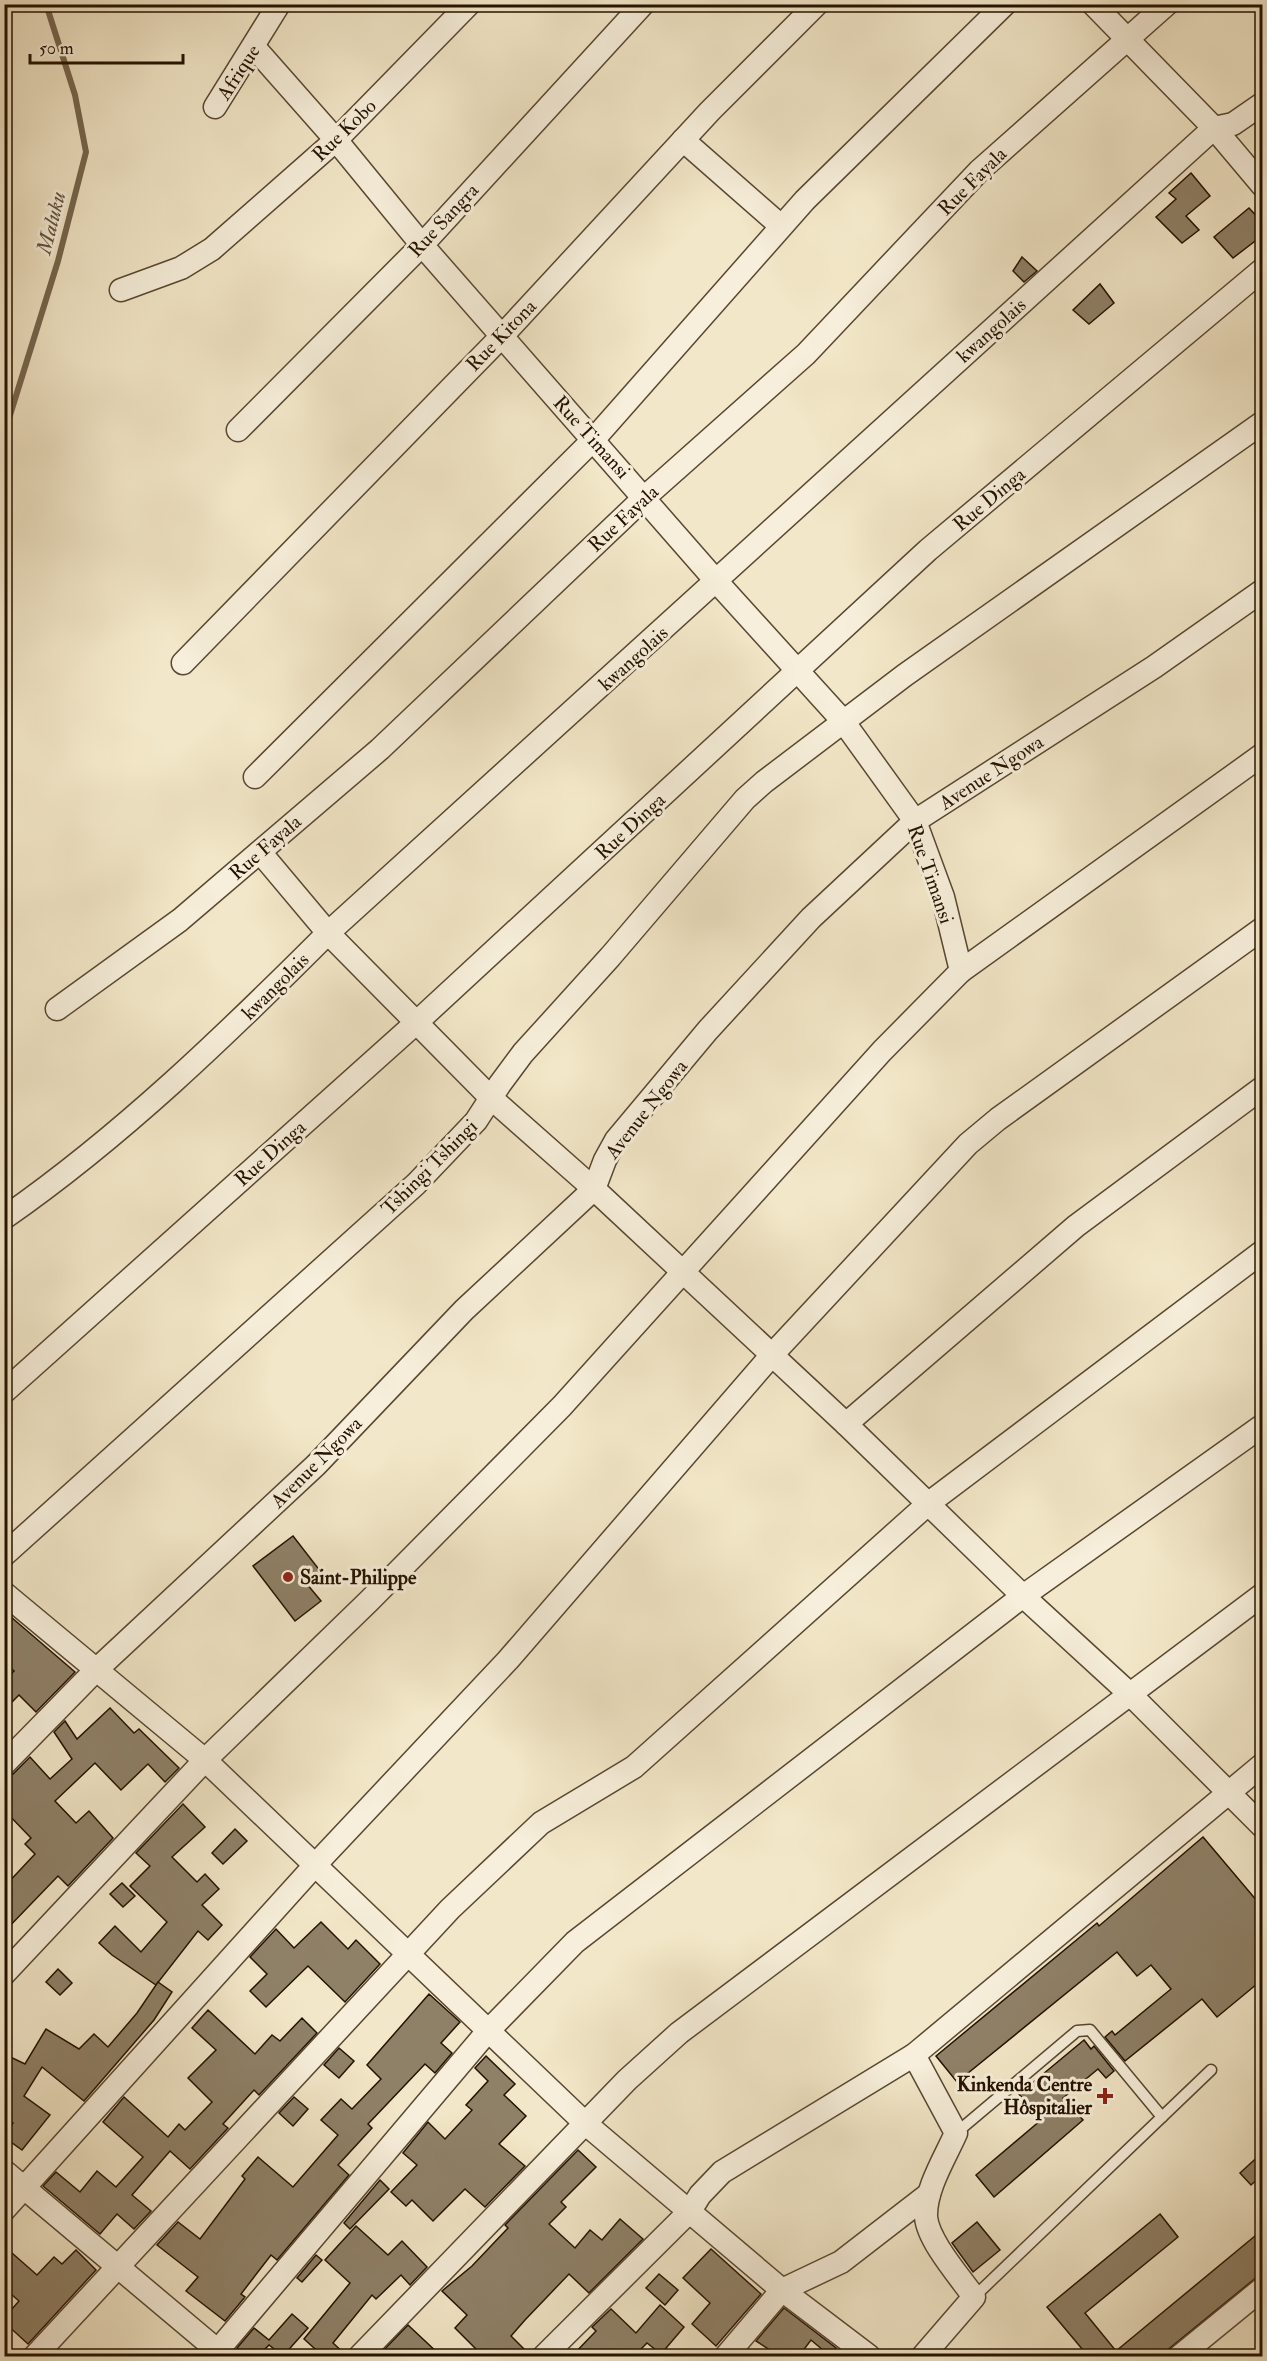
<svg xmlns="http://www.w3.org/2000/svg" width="1267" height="2361" font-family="'IM FELL Double Pica',serif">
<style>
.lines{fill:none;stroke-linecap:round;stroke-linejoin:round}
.stream{stroke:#76674f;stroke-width:6}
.building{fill:#8f8168;stroke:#241200;stroke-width:1.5}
.service-casing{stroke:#584732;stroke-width:13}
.minor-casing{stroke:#584732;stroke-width:25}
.service{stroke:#f7efdb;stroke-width:10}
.minor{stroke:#f7efdb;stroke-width:22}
.poi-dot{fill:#8f2418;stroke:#f7efdb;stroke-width:2}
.labels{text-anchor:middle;stroke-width:6;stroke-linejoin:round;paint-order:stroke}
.street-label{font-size:20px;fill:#241200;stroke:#f7efdb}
.poi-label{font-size:20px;font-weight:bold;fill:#241200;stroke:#f7efdb;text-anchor:start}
.water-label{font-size:21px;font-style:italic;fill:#61513b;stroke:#f7efdb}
</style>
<rect width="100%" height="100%" fill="#f2e7c8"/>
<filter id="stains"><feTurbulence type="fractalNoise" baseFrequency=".00333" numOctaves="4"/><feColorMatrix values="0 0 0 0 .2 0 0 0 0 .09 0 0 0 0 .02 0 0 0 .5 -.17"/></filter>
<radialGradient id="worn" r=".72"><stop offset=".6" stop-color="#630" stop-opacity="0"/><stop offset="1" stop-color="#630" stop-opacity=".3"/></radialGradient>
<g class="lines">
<path class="stream" d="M4,448L6,428L58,261L86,152L75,95L46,4"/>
</g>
<g class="building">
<path d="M1191,173L1210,196L1186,216L1199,230L1182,243L1156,217L1176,199L1169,193Z"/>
<path d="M1249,208L1263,223V235L1233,258L1214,237Z"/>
<path d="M1022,257L1037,271L1024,282L1013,271Z"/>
<path d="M1100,284L1114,303L1089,324L1073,310Z"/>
<path d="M293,1536L321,1572L306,1583L321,1601L295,1621L253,1566Z"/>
<path d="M4,1611L75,1672L36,1712L19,1695L4,1710V1681L14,1671L4,1662Z"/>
<path d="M110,1708L134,1733L139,1729L179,1768L165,1782L148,1764L121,1790L95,1763L55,1801L76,1823L89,1811L113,1838L68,1886L58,1876L4,1932V1887L35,1854L25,1844L31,1838L4,1810V1777L13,1774L30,1757L50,1779L72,1759L54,1732L65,1721L77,1739Z"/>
<path d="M183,1804L205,1827L172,1857L197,1882L205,1874L219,1889L202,1905L222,1925L208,1940L198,1931L156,1985L112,1955L99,1943L115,1926L141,1952L167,1922L130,1886L150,1866L136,1853Z"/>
<path d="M235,1829L247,1841L223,1864L212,1853Z"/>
<path d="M1203,1837L1263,1908V1979L1217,2017L1202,1999L1125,2061L1105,2037L1112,2031L1115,2035L1171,1989L1151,1965L1137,1976L1117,1952L957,2082L936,2056L1097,1923L1099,1926Z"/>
<path d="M122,1883L135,1896L123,1907L110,1894Z"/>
<path d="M321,1922L348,1949L356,1940L380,1964L345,2002L308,1966L266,2007L250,1991L267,1974L250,1957L276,1929L294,1948Z"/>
<path d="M58,1969L72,1983L60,1995L46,1982Z"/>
<path d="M158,1982L172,1992L154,2020L84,2101L42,2067L24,2096L50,2115L22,2150L4,2137L13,2123L4,2118V2054L25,2064L46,2029L79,2049L94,2034L108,2047L137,2013Z"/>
<path d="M429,1994L460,2022L441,2043L452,2053L435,2073L425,2064L368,2124L372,2128L338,2165L349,2175L277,2260L271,2255L241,2294L245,2297L225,2321L186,2291L198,2277L157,2245L178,2222L200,2239L245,2179L242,2176L258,2157L293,2187L338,2135L321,2120L341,2099L352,2109L381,2079L367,2065Z"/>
<path d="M208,2010L255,2054L272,2035L280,2041L302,2018L317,2033L259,2095L254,2090L223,2124L228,2128L190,2169L170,2151L132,2195L151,2211L134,2229L117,2214L100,2234L43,2186L56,2172L80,2192L97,2171L116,2187L143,2157L103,2122L124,2097L168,2137L179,2124L185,2130L212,2102L188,2078L216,2050L192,2028Z"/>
<path d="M1084,2040L1091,2049L1094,2046L1114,2071L1106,2078L1098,2069L1063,2098L1083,2120L994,2197L976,2175L1041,2120L1019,2094Z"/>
<path d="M339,2048L354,2061L339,2078L324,2065Z"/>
<path d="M486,2056L515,2084L504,2095L526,2116L499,2144L525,2166L485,2207L465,2189L433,2221L412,2200L406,2206L391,2192L417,2165L403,2153L428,2122L445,2139L472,2110L466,2105L488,2081L475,2068Z"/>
<path d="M294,2097L308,2109L293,2126L279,2113Z"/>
<path d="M578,2150L596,2167L561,2202L566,2207L549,2224L575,2248L590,2230L602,2240L620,2219L643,2239L589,2293L569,2274L525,2320L511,2336L531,2356H483L455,2328L467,2315L442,2291L472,2266L508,2228L505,2225Z"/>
<path d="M1263,2152V2174L1251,2185L1240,2173Z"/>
<path d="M380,2180L389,2189L350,2229L344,2223Z"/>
<path d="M1160,2214L1178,2237L1085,2313L1116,2351L1255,2236L1263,2244V2272L1160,2356H1088L1047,2307Z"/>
<path d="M977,2222L1000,2250L973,2272L952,2243Z"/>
<path d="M356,2226L388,2255L402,2241L427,2267L410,2285L401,2275L376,2299L372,2295L333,2343L347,2356H323L304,2339L350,2283L325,2260Z"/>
<path d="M4,2246L37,2275L54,2257L62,2264L76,2250L96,2270L28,2344L4,2322V2318L19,2301L4,2288Z"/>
<path d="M711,2249L761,2294L716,2346L692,2324L710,2303L683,2278Z"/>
<path d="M316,2255L322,2260L302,2282L297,2278Z"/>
<path d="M659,2274L678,2290L665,2305L646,2288Z"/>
<path d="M660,2305L684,2327L661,2354L647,2343L634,2356H572L596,2331L592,2327L611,2309L636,2333Z"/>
<path d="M784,2308L836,2348L830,2356L811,2340L799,2356H779L756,2341Z"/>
<path d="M292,2314L308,2328L283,2356L269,2345L258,2356H247L237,2348L254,2328L269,2340Z"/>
<path d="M408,2325L441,2356H378Z"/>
</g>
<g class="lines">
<g class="service-casing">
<g id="service">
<path d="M956,2133L1077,2031L1090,2030L1162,2117"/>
<path d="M974,2297L1211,2070"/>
</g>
</g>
<g class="minor-casing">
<g id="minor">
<path d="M1093,4L1214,128L1262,185"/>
<path d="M254,47L336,140L422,245L717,582L843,721L915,821L943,897L961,971"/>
<path d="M215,107L279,4"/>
<path d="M683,140L781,226"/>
<path d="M121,290L181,268L212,249L336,140L469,4"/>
<path d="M238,430L422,245L643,4"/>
<path d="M183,663L502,336L710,111L817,4"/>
<path d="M255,777L594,439L805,200L1005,4"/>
<path d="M260,852L328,933L491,1098L594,1189L846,1424L1023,1596L1131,1695L1262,1826"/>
<path d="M57,1009L180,920L380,749L645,497L806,354L979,171L1167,4"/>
<path d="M4,1218C122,1136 227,1034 328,933L1214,128L1233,124L1262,104"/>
<path d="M4,1392L417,1022L928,550L1262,270"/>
<path d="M846,1424L1076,1226L1262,1088"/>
<path d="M4,1555L416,1184L476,1121L500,1084L523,1053L610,957L745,799L764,782L905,675L1262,423"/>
<path d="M4,1593L205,1760L586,2124L782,2290L869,2356"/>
<path d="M4,1764L95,1671L316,1465L464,1310L594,1189L605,1160L616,1140L708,1030L811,918L915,821L1154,667L1262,591"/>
<path d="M4,1974L205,1760L369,1601L562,1406L882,1051L961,971L1262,755"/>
<path d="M914,2055L956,2133C945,2158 925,2189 926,2217C928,2241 960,2277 974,2297L923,2356"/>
<path d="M4,2171L224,2356"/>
<path d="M4,2210L316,1864L508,1660L771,1356L968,1144L998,1119L1262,929"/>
<path d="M35,2356L450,1909L541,1823L634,1767L929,1503L1262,1252"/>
<path d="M213,2356L488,2031L575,1942L1023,1596L1262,1426"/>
<path d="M360,2356L627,2080L679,2033L1262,1595"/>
<path d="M544,2356L690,2211L700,2195L722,2172L914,2055L1262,1765"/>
<path d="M726,2356L782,2290L841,2262L929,2194"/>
<path d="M1180,2356L1262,2289"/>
</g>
</g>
<use href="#service" class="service"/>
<use href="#minor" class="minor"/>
</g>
<g class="poi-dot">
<circle cx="288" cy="1577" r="6"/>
<path d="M1102 2087h6v6h6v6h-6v6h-6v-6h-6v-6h6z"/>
</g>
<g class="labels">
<g class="street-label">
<text transform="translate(238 72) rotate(-57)" y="7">Afrique</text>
<text transform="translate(344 130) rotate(-44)" y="7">Rue Kobo</text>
<text transform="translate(972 181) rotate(-45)" y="7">Rue Fayala</text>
<text transform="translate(443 220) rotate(-47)" y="7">Rue Sangra</text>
<text transform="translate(991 330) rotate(-42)" y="7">kwangolais</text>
<text transform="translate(501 335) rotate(-46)" y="7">Rue Kitona</text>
<text transform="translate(592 437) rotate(48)" y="7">Rue Timansi</text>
<text transform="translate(989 499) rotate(-40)" y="7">Rue Dinga</text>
<text transform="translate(623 518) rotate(-43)" y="7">Rue Fayala</text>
<text transform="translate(633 658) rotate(-42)" y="7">kwangolais</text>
<text transform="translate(991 772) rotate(-33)" y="7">Avenue Ngowa</text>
<text transform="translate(630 826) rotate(-43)" y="7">Rue Dinga</text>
<text transform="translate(265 847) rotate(-41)" y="7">Rue Fayala</text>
<text transform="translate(931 874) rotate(71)" y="7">Rue Timansi</text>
<text transform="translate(275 986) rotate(-45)" y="7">kwangolais</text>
<text transform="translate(646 1109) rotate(-52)" y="7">Avenue Ngowa</text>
<text transform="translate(270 1153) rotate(-42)" y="7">Rue Dinga</text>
<text transform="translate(429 1167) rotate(-45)" y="7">Tshingi Tshingi</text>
<text transform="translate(316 1462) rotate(-45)" y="7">Avenue Ngowa</text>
</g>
<g class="poi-label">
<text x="300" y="1584">Saint-Philippe</text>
<text x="1092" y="2091" text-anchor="end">Kinkenda Centre<tspan x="1092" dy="23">Hôspitalier</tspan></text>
</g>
<g class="water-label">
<text transform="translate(51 223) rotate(-76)" y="7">Maluku</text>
</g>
</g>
<rect width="1267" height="2361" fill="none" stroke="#f2e7c8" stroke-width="24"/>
<rect x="6" y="6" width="1255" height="2349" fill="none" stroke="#241200" stroke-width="3"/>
<rect x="12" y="12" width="1243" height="2337" fill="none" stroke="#241200" stroke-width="1.5"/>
<path d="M30 54v9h153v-9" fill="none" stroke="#241200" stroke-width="3"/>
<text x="39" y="54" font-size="18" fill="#241200" stroke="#f7efdb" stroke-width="4.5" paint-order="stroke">50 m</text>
<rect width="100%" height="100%" filter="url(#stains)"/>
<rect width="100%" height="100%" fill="url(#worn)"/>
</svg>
